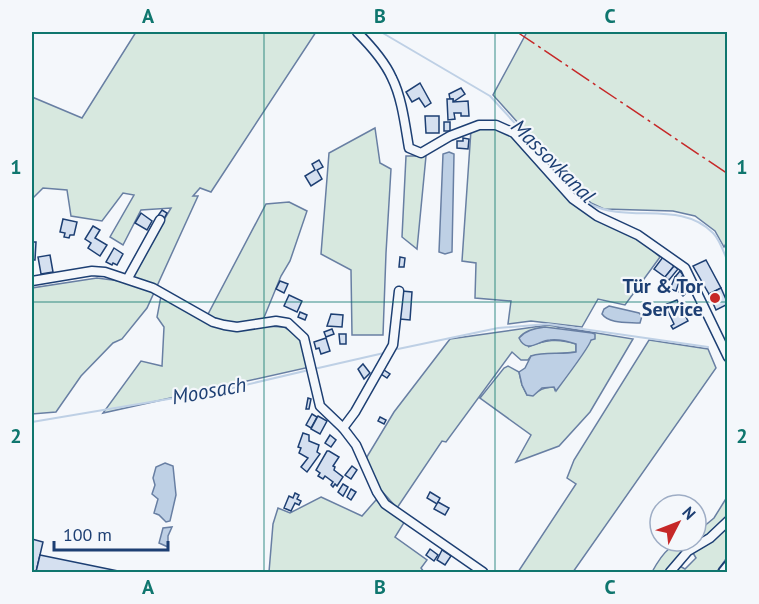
<svg xmlns="http://www.w3.org/2000/svg" width="759" height="604" font-family="'PT Sans',sans-serif">
<style>
.green{fill:#d7e8df;stroke:#687fa3;stroke-width:1.5}
.water{fill:#bed0e5;stroke:#687fa3;stroke-width:1.5}
.lines{fill:none;stroke-linecap:round;stroke-linejoin:round}
.stream{stroke:#bed0e5;stroke-width:2}
.building{fill:#d5e0f0;stroke:#1d3f73;stroke-width:1.5}
.minor-casing{stroke:#1d3f73;stroke-width:11}
.major-casing{stroke:#1d3f73;stroke-width:14}
.minor{stroke:#f4f7fb;stroke-width:8}
.major{stroke:#f4f7fb;stroke-width:10}
.power{stroke:#c62828;stroke-width:1.5;stroke-dasharray:21 4.5 3 4.5;stroke-linecap:butt}
.grid{fill:none;stroke:#0f766e;stroke-width:1.5;stroke-opacity:0.55}
.poi-dot{fill:#c62828;stroke:#f4f7fb;stroke-width:2}
.labels{text-anchor:middle;stroke-width:4.5;stroke-linejoin:round;paint-order:stroke}
.poi-label{font-size:20px;font-weight:bold;fill:#1d3f73;stroke:#f4f7fb;text-anchor:end}
.water-label{font-size:21px;font-style:italic;fill:#1d3f73;stroke:#f4f7fb}
.neatline{fill:none;stroke:#0f766e;stroke-width:2}
.grid-label{font-size:20px;text-anchor:middle;font-weight:bold;fill:#0f766e}
</style>
<rect width="100%" height="100%" fill="#f4f7fb"/>
<g class="green">
<path d="M136,32H316L211,192L200,188L193,196H198L147,308L122,339L113,343L81,376L56,412L32,414V288L97,278L127,282L171,208L141,210L123,245L110,237L134,195L123,193L102,221L71,216L67,190L43,188L32,199V97L82,118Z"/>
<path d="M527,32H727L728,240L724,247L715,231L695,216L673,211L604,209L591,203L580,192L493,95Z"/>
<path d="M480,127H497L513,134L571,199L637,237L660,257L625,305L598,299L582,327L531,321L508,324L511,301L475,298L476,263L462,261L471,130Z"/>
<path d="M375,128L380,163L391,169L386,253L383,335H352L351,270L321,254L329,153Z"/>
<path d="M406,156H426L417,249L402,237Z"/>
<path d="M289,202L307,211L290,261L281,276L263,320L264,326L284,327L302,339L310,367L103,413L141,361L162,366L164,327L157,317L161,296L207,316L266,204Z"/>
<path d="M548,325L633,339L590,412L559,446L516,462L531,435L480,398L504,368L508,366L519,372L522,385L527,395C539,394 538,387 554,387L555,390L591,340L592,333L559,327L528,347C545,340 558,338 576,344V352L531,356L528,360H521L512,352L446,442L442,441L397,508L379,488L365,460L394,412L450,339Z"/>
<path d="M649,340L708,349L716,368L573,572H518L576,484L567,478L574,460Z"/>
<path d="M321,497L362,516L376,500L405,521L395,537L427,560L421,568L424,572H269L273,524L278,508L290,513Z"/>
<path d="M727,497V514L723,521L708,534L683,551L666,572H652C663,552 671,541 696,541V533L714,518Z"/>
<path d="M727,527V557L718,572H673L678,565L685,569L696,558L693,553Z"/>
</g>
<g class="water">
<path d="M449,152L454,154L452,252L445,254L439,252L443,154Z"/>
<path d="M609,306L639,313L642,316L640,323C628,322 609,324 602,314L604,309Z"/>
<path d="M545,327L592,333L595,334V339L591,340C590,346 562,383 556,391L554,387L542,388L533,396L527,395L522,385L519,372L525,368L531,356C545,351 561,355 576,352V344C567,341 558,339 550,340C539,340 527,355 519,338C525,330 535,328 545,327Z"/>
<path d="M165,463L173,466L176,495L170,521L166,522L159,515L154,513L158,499L152,494L155,485L153,478L156,467Z"/>
<path d="M172,527L168,536V547L159,543L163,528Z"/>
</g>
<g class="lines">
<g class="stream">
<path d="M381,32L490,96L588,203C628,225 680,199 713,233C720,240 724,253 728,262"/>
<path d="M398,349L498,328L548,324L708,347"/>
<path d="M314,369L384,353"/>
<path d="M32,422L228,389L309,370"/>
</g>
</g>
<g class="building">
<path d="M420,83L431,103L425,107L419,98L412,102L406,92Z"/>
<path d="M461,88L465,94L453,102V99H450L449,94Z"/>
<path d="M447,99H453V102L468,101L469,116H461V113H454L455,119L448,120Z"/>
<path d="M425,116H439V133H426Z"/>
<rect x="444" y="122" width="6" height="9"/>
<path d="M463,138L469,139L468,149L457,148V141H463Z"/>
<path d="M319,160L323,167L317,170L322,179L311,186L305,176L315,170L312,164Z"/>
<path d="M162,210L167,213L163,221L157,217Z"/>
<path d="M141,213L152,221L147,230L135,223Z"/>
<path d="M63,219L77,222L74,235H70L69,238L64,237L65,233L60,232Z"/>
<path d="M93,226L100,230L95,238L107,245L100,256L88,248L91,243L85,239Z"/>
<path d="M32,242H36L35,260H32Z"/>
<path d="M114,248L123,254L117,265L113,263L112,265L106,262Z"/>
<path d="M50,255L53,272L41,274L38,257Z"/>
<path d="M400,257L405,258L404,267H399Z"/>
<path d="M663,257L674,266L665,277L654,269Z"/>
<path d="M706,260L721,288L709,294L693,266Z"/>
<path d="M674,266L678,269L669,280L665,277Z"/>
<path d="M680,271L683,275L680,279L675,277Z"/>
<path d="M675,277L680,279L676,291L670,289Z"/>
<path d="M280,281L288,284L284,293L276,289Z"/>
<path d="M688,283L692,287L683,296L679,292Z"/>
<path d="M721,288L728,304L716,310L709,294Z"/>
<path d="M402,291L412,292L410,320L400,319Z"/>
<path d="M289,295L302,301L297,312L284,306Z"/>
<path d="M677,300L688,321L673,329L671,326L674,324L665,305Z"/>
<path d="M300,312L307,315L305,320L298,317Z"/>
<path d="M331,314L343,315L342,327L327,326Z"/>
<path d="M332,329L334,334L326,337L324,332Z"/>
<path d="M339,334H346V344H340Z"/>
<path d="M326,338L330,351L321,354L319,348L316,349L314,342Z"/>
<path d="M363,364L370,373L364,379L358,369Z"/>
<path d="M384,370L390,374L387,378L381,374Z"/>
<path d="M308,398L311,399L309,409H306Z"/>
<path d="M312,414L317,417L311,428L306,425Z"/>
<path d="M318,416L327,421L320,434L311,429Z"/>
<path d="M380,417L386,420L384,424L378,421Z"/>
<path d="M303,433L309,435V441L319,445L317,452L320,454L307,472L301,467L308,458L299,453L301,448L298,447Z"/>
<path d="M330,435L336,440L331,447L325,443Z"/>
<path d="M327,451H329L339,457L333,466L335,467L334,470L343,477L337,486L335,484L333,487L331,485L333,482L325,476L323,479L318,476L320,473L316,470Z"/>
<path d="M352,466L357,470L351,479L345,475Z"/>
<path d="M343,484L348,487L343,496L338,492Z"/>
<path d="M351,489L356,492L351,500L347,497Z"/>
<path d="M430,492L440,498L437,504L427,498Z"/>
<path d="M295,493L299,495L297,499L301,501L299,505L295,503L291,511L284,508L289,496L293,498Z"/>
<path d="M438,502L449,508L445,515L434,509Z"/>
<path d="M32,539L43,542L36,572H32Z"/>
<path d="M430,549L438,555L434,561L426,555Z"/>
<path d="M442,550L451,556L445,565L437,560Z"/>
<path d="M40,555L123,572H36Z"/>
</g>
<g class="lines">
<g class="minor-casing">
<g id="minor">
<path d="M357,32C370,45 384,60 392,78C402,98 405,125 409,148L421,153L450,136L479,125H496L514,133L573,199L597,216L638,235L685,268L728,357"/>
<path d="M128,278L160,220"/>
<path d="M32,281L92,271L105,272L153,288L213,322L224,325L237,327L276,321L288,323L304,338L320,406L343,428L356,445L377,492L385,504L483,572"/>
<path d="M343,428L355,412L393,345L399,291"/>
<path d="M670,572L688,551L710,538L728,521"/>
</g>
</g>
<g class="major-casing">
<path id="major" d="M724,572L728,567"/>
</g>
<use href="#minor" class="minor"/>
<use href="#major" class="major"/>
<path class="power" d="M517,32L728,174"/>
</g>
<path class="grid" d="M264,32V572M495,32V572M32,302H728"/>
<circle class="poi-dot" cx="715" cy="298" r="6"/>
<g class="labels">
<g class="poi-label">
<text x="703" y="293">Tür &amp; Tor<tspan x="703" dy="23">Service</tspan></text>
</g>
<g class="water-label">
<text transform="translate(553 161) rotate(45)" y="7">Massovkanal</text>
<text transform="translate(209 391) rotate(-10)" y="7">Moosach</text>
</g>
</g>
<rect width="759" height="604" fill="none" stroke="#f4f7fb" stroke-width="66"/>
<g transform="translate(678 523) rotate(48)"><circle r="28" fill="#f4f7fb" stroke="#9eadc5" stroke-width="1.5"/>
<path d="M0-4.5L10 22L0 15L-10 22Z" fill="#c62828"/>
<text y="-9" font-size="16" font-weight="bold" text-anchor="middle" fill="#1d3f73">N</text>
</g>
<path d="M54 541v9h114v-9" fill="none" stroke="#1d3f73" stroke-width="3"/>
<text x="63" y="541" font-size="18" fill="#1d3f73" stroke="#f4f7fb" stroke-width="4.5" paint-order="stroke">100 m</text>
<rect x="33" y="33" width="693" height="538" class="neatline"/>
<g class="grid-label">
<text x="148" y="23">A</text>
<text x="380" y="23">B</text>
<text x="610" y="23">C</text>
<text x="16" y="174">1</text>
<text x="742" y="174">1</text>
<text x="16" y="443">2</text>
<text x="742" y="443">2</text>
<text x="148" y="594">A</text>
<text x="380" y="594">B</text>
<text x="610" y="594">C</text>
</g>
</svg>
